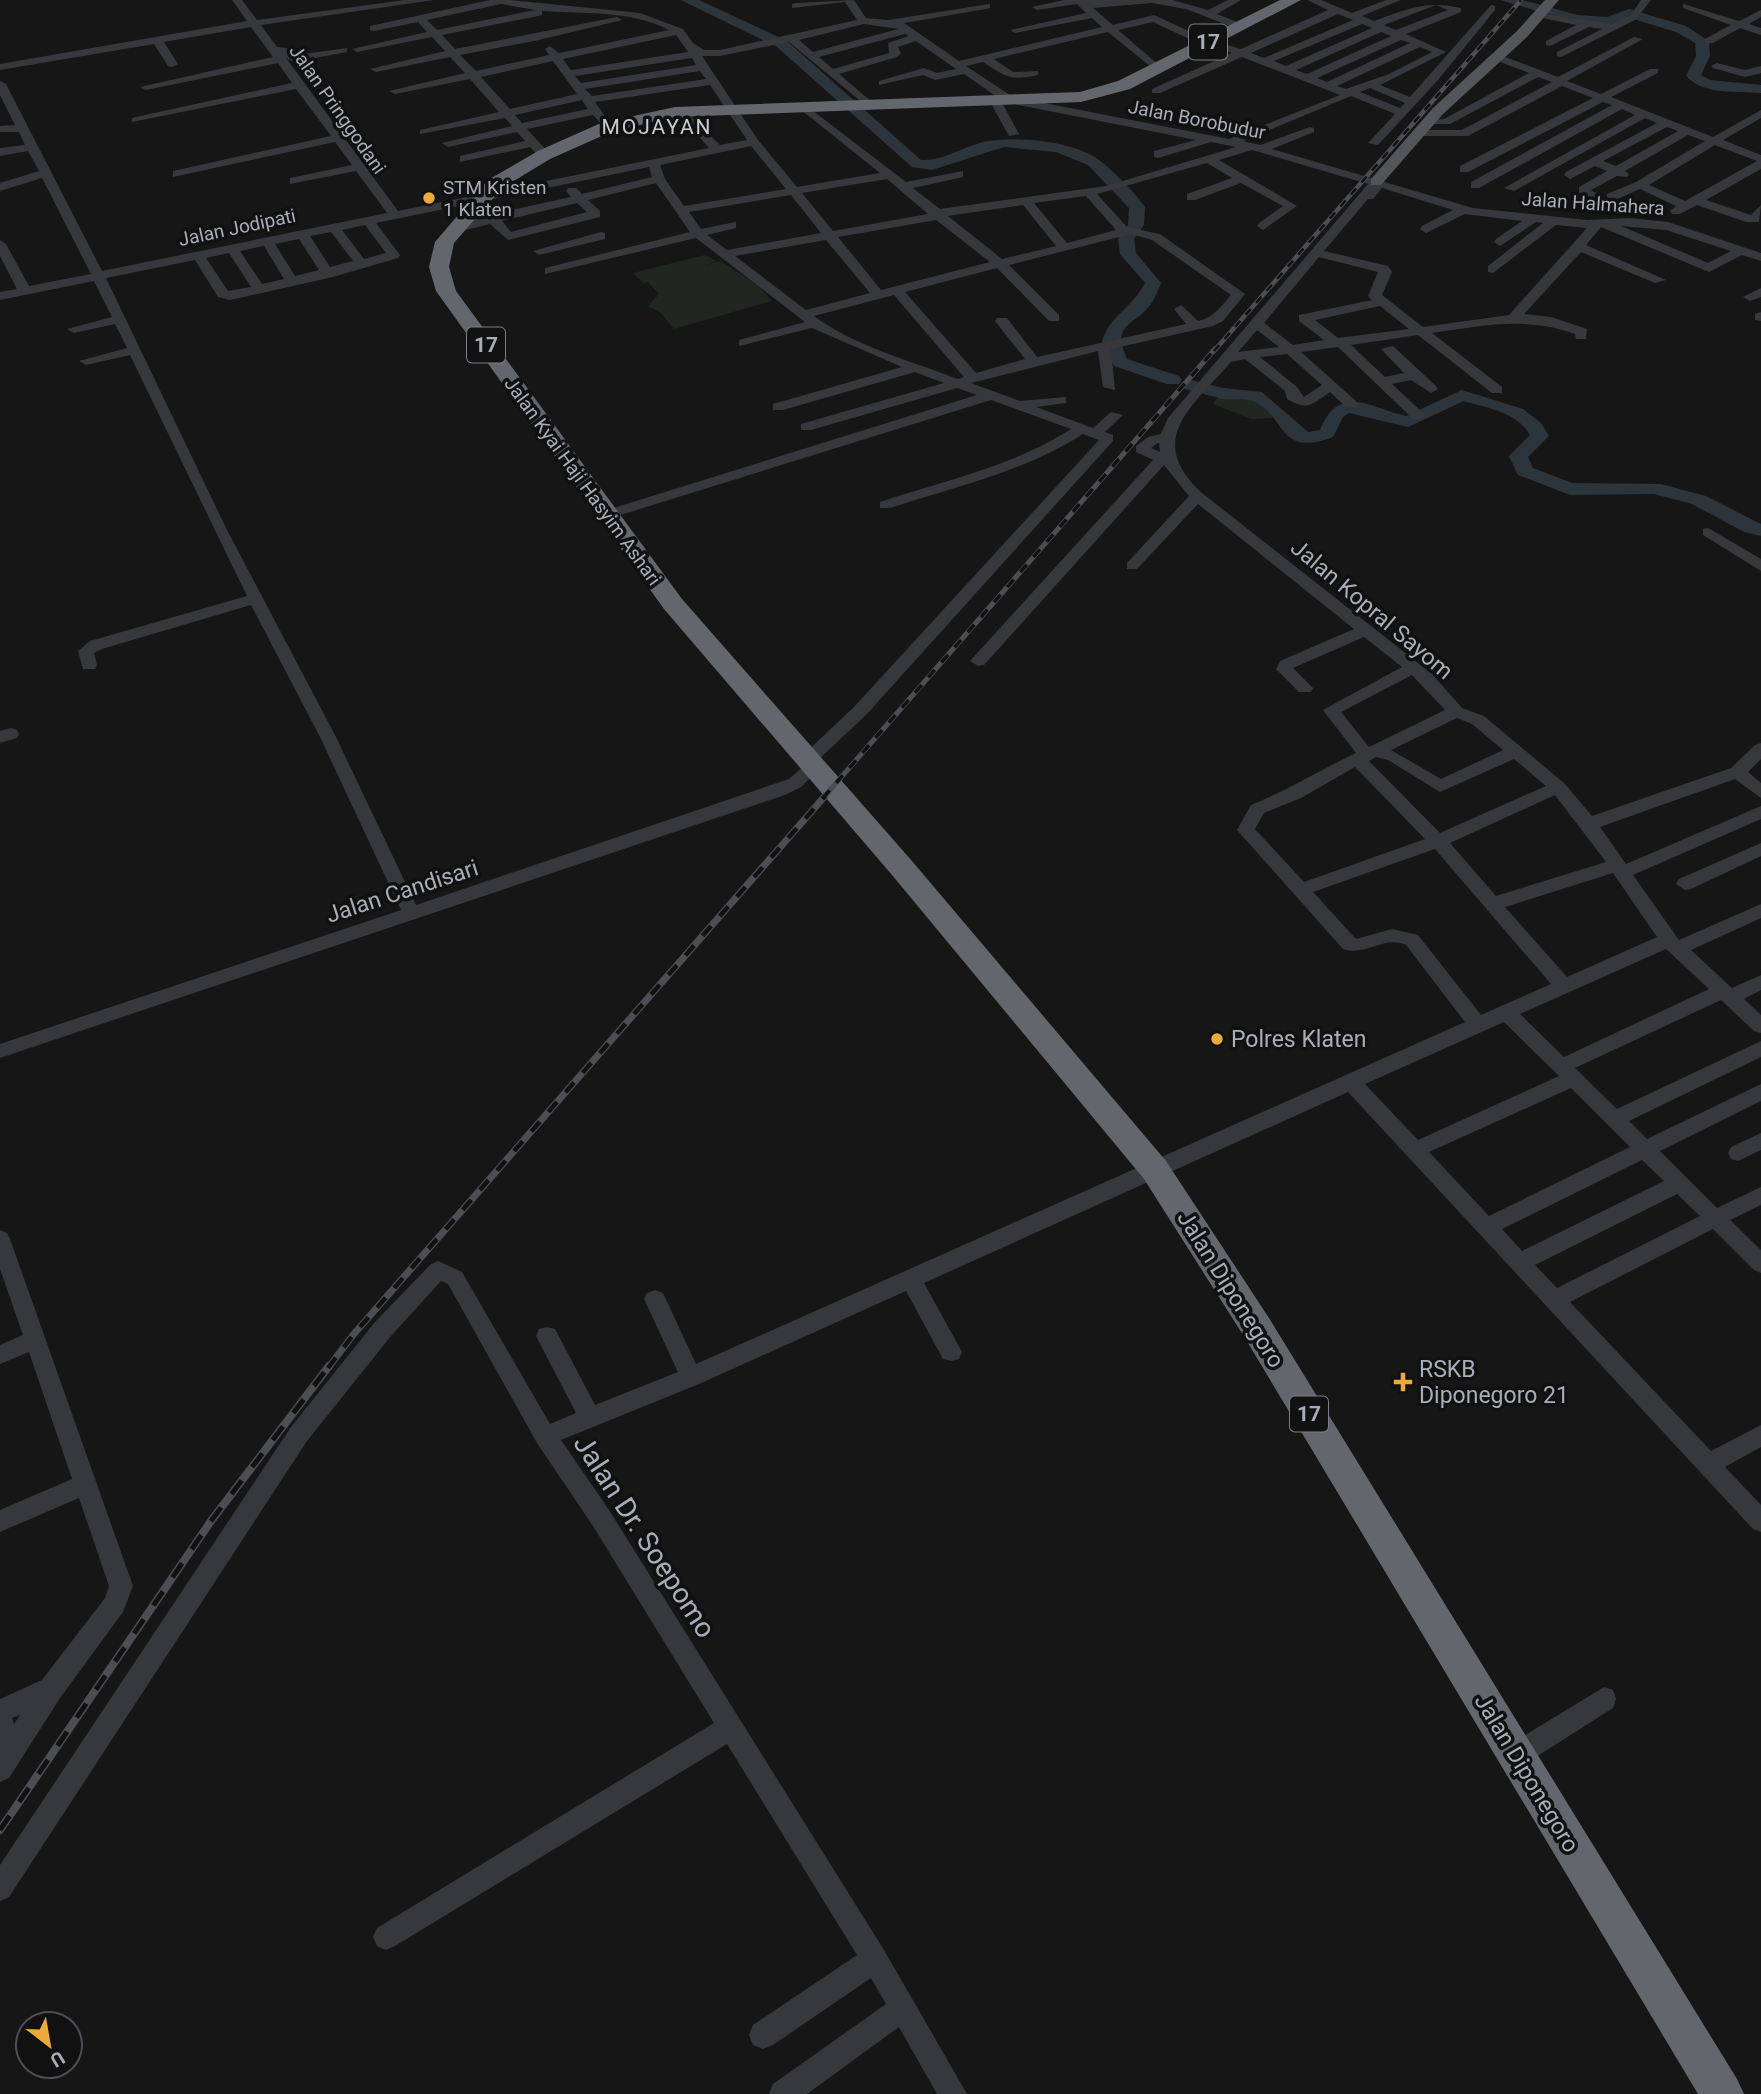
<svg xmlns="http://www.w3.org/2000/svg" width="1761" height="2094" font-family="Roboto,sans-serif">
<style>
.green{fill:#202720}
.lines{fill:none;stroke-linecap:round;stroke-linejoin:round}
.river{fill:#2c353b;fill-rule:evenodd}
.minor{fill:#37383c;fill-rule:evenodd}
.major{fill:#53555b;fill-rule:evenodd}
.highway{fill:#63666d;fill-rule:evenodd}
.rail-far3-casing{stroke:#4c4e53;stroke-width:4.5}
.rail-far2-casing{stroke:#4c4e53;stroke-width:5}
.rail-far1-casing{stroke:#4c4e53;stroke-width:7}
.rail-casing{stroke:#4c4e53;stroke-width:8}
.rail-far3{stroke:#111112;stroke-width:2.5;stroke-dasharray:8;stroke-linecap:butt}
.rail-far2{stroke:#111112;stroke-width:3.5;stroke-dasharray:10;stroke-linecap:butt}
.rail-far1{stroke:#111112;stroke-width:4.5;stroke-dasharray:13;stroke-linecap:butt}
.rail{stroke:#111112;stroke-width:5;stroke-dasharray:17;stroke-linecap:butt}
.poi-dot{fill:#ecaa39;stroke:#111112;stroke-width:2.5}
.labels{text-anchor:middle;stroke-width:7;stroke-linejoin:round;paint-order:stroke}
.far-street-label{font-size:19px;fill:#a8adb7;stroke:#111112}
.far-poi-label{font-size:19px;fill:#a8adb7;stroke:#111112;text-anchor:start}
.shield{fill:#111112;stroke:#7b7e86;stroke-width:2}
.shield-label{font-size:21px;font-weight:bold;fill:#a8adb7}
.far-quarter-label{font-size:21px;letter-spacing:2px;fill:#c9ccd3;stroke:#111112}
.street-label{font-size:23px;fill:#a8adb7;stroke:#111112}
.poi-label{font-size:23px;fill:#a8adb7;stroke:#111112;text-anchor:start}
.near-street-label{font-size:28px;fill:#a8adb7;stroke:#111112}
</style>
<rect width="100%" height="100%" fill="#161617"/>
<g class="green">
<path d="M705,255L717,261L704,266L721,261L758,286L772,301L674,329L661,313L648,306L659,294L648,282L643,283L633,273Z"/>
<path d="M1228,394C1248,394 1261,395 1274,412L1272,418L1251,419L1213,404L1217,398Z"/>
</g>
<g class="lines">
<g class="river">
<path d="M681,0H699L787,41L921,160C943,161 963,147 983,142C1014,135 1074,141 1099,160C1115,172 1133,191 1145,207L1144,225L1134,239L1136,253L1161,283C1158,290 1155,298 1151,304C1133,328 1111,322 1127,359L1179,376L1182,380L1179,384H1167L1114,366L1102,342C1108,317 1133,307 1145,283L1120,254L1118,239L1128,225L1129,208L1088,165L1056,152L1004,147L932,170L912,167L777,47Z"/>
<path d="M1500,0H1522L1578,15L1607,17L1629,9L1686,26L1709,41L1710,56L1701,75L1710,80L1761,85V93C1737,91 1703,95 1686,76L1696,56L1695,43L1676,32L1630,18L1609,25L1578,23Z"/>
<path d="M1191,380L1223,388L1262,392L1308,432L1320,430C1340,382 1370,408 1406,416L1462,390L1523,409L1541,423L1549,436L1528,457L1533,468L1572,483L1661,484L1706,496L1761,524V536L1744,532L1692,504L1654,494L1570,495L1518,475L1509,456L1530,435C1517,412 1487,408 1464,401L1408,427L1349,413L1343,417L1333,437C1276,459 1287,413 1250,400C1242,397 1232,400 1223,399C1210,396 1197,392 1185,389L1182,385Z"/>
</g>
<g class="minor">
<path d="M232,0H242L257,20L405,0H434L261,25L277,47L287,48L296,55L347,48V52L294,62L286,58L398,211L709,148L677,112L683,109L720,145L747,140L710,85L595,102L613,127L607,130L593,115L527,129L548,152V158H540L530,147L460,162V156L525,141L517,132L448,147L442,143L512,126L505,118L420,134V130L499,112L470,79L395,94L389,91L465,73L450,57L376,72L370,69L445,51L432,37L357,52L352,49L427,32L418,22L374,31L370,30V26L490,0H510L640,13L683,29L693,43L704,50H720L857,20L845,2L792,8V4L796,3L854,0L866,18L888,20L990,4V8L986,9L904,23L959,61L1102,27L1092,18L1015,33L1010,30L1086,13L1077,4L1037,10L1032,7L1064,0H1172L1208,10L1228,0H1241L1217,14L1242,24L1243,26L1238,29L1186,9L1152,3L1093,8L1113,25L1154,15L1206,39L1241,49L1328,10L1307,0H1321L1352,13L1386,0H1401L1362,16L1374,21C1407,9 1427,0 1461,8V12L1406,34L1446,52L1380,85L1410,97L1491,5L1495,6V10L1438,80L1378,145L1368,143L1395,114L1351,96L1243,141L1260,145L1310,127L1314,128V132L1272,149L1473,208L1587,220L1629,218L1668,222L1761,253V261L1742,255L1709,272L1601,227L1586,245L1666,280L1655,283L1581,252L1524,314L1551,317L1587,329L1586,339H1576L1575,334C1524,316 1484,326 1432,333L1502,387V393H1492L1418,335L1351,345L1385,377L1404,373L1381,349L1393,346L1436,386L1438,389L1431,393L1411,380L1392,384L1423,413L1425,416L1418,420L1413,419L1338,347L1301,352L1356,401V407H1346L1330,392C1311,405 1308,411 1287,399L1285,391L1245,359L1231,362C1192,407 1144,439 1202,493L1432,674L1462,708L1484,716L1564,783L1592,816L1731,768L1755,745L1761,743V759L1748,772L1761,783V798L1735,779L1600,827L1626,864L1761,806V819L1633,875L1679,940L1761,904V918L1691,950L1732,988L1761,975V990L1744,999L1761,1015V1033L1754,1031L1721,1000L1575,1068L1617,1109L1761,1041V1057L1629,1121L1647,1139L1761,1084V1101L1660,1151L1717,1208L1761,1187V1205L1730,1220L1761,1250V1273L1754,1270L1713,1229L1570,1302L1711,1451L1761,1425V1447L1725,1467L1761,1505V1532L1753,1529L1348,1092L924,1283L962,1352L959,1359L951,1361L943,1359L906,1291L699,1384L561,1440L609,1510L884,1950L967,2094H937L899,2027L807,2094H769L773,2084L886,2004L871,1978L773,2045L763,2049L753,2045L749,2035L753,2025L857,1955L727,1744L395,1946L386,1950L377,1946L373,1937L377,1928L714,1723L593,1526L537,1443L448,1284L441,1281L391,1336L307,1441L9,1897L0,1901V1865L291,1427L375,1322L431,1264L438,1261L462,1272L550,1424L576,1413L536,1336L539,1329L547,1327L555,1329L595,1405L678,1372L644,1299L647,1293L655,1290L663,1293L696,1364L1465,1022L1406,945C1385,935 1365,957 1343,949L1237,830L1251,805C1288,790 1320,770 1356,753L1323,710L1402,667L1364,637L1293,668L1313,688L1311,692H1299L1276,669L1280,661L1354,629L1198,504L1137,569H1127V563L1189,496L1164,465L984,665L978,666L970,661L1153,460L1136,452V446L1148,437L1161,434L1168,418L1368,184L1252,150L1219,160L1297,206L1263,230L1257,226L1259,223L1283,206L1241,183L1195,200H1187V194L1232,178L1207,163L1097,194L1127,227L1160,234L1245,294L1223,321L1213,326L1111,349L1115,390L1103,387L1098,351L971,383L1020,401L1066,397V403L1036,407L1093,428L1111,412L1123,415L1105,432L1113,435V441L866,715L817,761L822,766L801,787L785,795L0,1058V1044L401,910L320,737L251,605L102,649L94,653L97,665L95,669H83L78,651L90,641L247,596L130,355L86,365L79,361L127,348L115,324L74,333L67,329L112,317L94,281L0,300V292L17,289L0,256V240L6,244L29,286L91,274L42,178L0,191V183L39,171L28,151L0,156V148L25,145L19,132H0V126L15,125L0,95V81L6,84L102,271L387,213L356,171L290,184V178L352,165L335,142L173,177V171L331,136L296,89L132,122V118L136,117L292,83L278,63L146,90L140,87L273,57L251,27L164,42L178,64L172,67L168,66L154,44L0,70V64L247,21ZM501,4L535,10L437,30L427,20ZM1436,5L1448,10L1396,30L1384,25ZM542,11C584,14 631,10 669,30L559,53L550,46L545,49L549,55L476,71L460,55L539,40L622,20L617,17L455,49L442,35L538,16L542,15ZM1338,14L1353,20L1264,58L1251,53ZM1153,22L1202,45H1210L1232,53L1152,89V93H1160L1242,57L1340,95L1229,139L1013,97L966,66L983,62C1006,77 1010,81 1038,75V71L1013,72L994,59L1108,32L1156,71L1160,70V66L1118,30ZM864,24L898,29L813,52L799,40ZM1362,24L1372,28L1286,66L1274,61ZM1381,32L1391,36L1307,74L1296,70ZM905,34L909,36L888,43L889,53L833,69L819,57ZM676,35L688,52L571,70L563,59ZM1401,40L1410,43L1327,82L1317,78ZM916,41L956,69L937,73L924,68L879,81V85L923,75L935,80L964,74L997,97L989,100L1009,136L1019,134L1000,99L1009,103L1196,140L1154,151V157L1158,158L1211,142L1236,147L1106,186L940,209L913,188L963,177V171L906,182L804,104L798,107L800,109L880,173L797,187L758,140L702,56H720L789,42L869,108L873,107V103L839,74L897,57L901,53L898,47ZM1420,47L1432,52L1389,74L1346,89L1337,86ZM692,58L696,65L581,83L575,76ZM553,61L577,94L510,109L481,77ZM700,71L706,79L592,96L585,89ZM1370,88L1405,103L1400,108L1360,92ZM582,100L588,109L522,123L515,115ZM751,146L786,189L684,206L665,179L660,165ZM649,167L652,177L582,194L576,188H568L566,191L571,197L488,215L448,229L454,233L490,224L508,240L600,217V211L588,200L656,183L690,232L545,268V274L696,238L805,322L739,340V346L812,328L902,367L773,404V410H783L915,372L944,383L801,424V430H811L957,388L977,395L604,511V517H614L991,400L1071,429C1014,466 943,481 880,502V508H890C955,487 1026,471 1083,434L1099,440L854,707L803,755L801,759L806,764L789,779L416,905L336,737L227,530L106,278L195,260L218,297L230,300L333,277L398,258L400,255L376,223ZM887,179L928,214L833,231L802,193ZM1382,188L1453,210L1422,226L1420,229L1426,233L1465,214L1522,221L1496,239L1494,242L1500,246L1536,222L1543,223L1488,266V272L1493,273L1556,225L1587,228L1509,315L1423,327L1382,295L1392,272L1388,266L1324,251L1368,199H1373ZM791,195L821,233L727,250L707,235L736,228V222L701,229L689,212ZM1086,196L1116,230L1067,243L1034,203ZM577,203L587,212L511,232L502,221ZM1023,205L1056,246L1002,259L948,216ZM936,220L990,262L881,290L838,237ZM365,225L386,253L364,259L342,230ZM1621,226L1666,230L1731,251L1708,263ZM331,232L353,261L330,267L310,236ZM1131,234L1152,240L1231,295C1221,306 1214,318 1198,321L1181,305L1174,309L1186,324L1037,357L1007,318H997L995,321L1025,359L976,373L905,292L997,268L1049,321H1059V315L1009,265ZM299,239L319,270L295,276L275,244ZM826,240L870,293L806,310L735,256ZM264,246L284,279L262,284L240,251ZM229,253L251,287L228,291L206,258ZM1319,257L1378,272L1368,296L1372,300L1299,315V321L1324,340L1293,345L1264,323ZM894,295L964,377L958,379C911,361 854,346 814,316ZM1380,306L1409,329L1338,338L1315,320ZM1257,330L1279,347L1238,352ZM1287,354L1322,385L1304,397L1297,387L1260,357ZM1158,443H1159L1160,452L1151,448ZM1412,675L1445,710L1369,747L1341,712ZM1457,718L1472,724L1503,750L1441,779L1391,750ZM1376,757L1388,760L1440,792L1514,759L1546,786L1440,833L1369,761ZM1355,767L1425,839L1304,882L1255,829L1264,813L1301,798ZM1555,795L1606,862L1496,896L1450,843ZM1435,849L1551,984L1481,1015L1418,935L1392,929L1356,939L1313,892ZM1613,873L1657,937L1567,977L1505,907ZM1666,949L1709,989L1564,1057L1520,1014ZM1504,1022L1559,1076L1418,1140L1365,1084ZM1571,1088L1630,1147L1489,1216L1429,1152ZM1642,1160L1664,1181L1522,1251L1502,1229ZM1677,1194L1700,1216L1557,1288L1535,1265Z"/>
<path d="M1641,0H1651L1635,20L1561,57L1557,56V52L1602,29L1589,27L1550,46L1546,45V41L1576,25L1533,16L1538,13L1612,24L1631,15Z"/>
<path d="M1683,4L1739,21L1761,10V17L1749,24L1761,28V35L1740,28L1713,43H1705V39L1731,25L1683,8Z"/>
<path d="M1634,37L1643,39L1567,81L1601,94L1650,69H1658V73L1611,97L1713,137L1761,110V118L1723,140L1761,155V169L1706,200L1751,215L1761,205L1759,222H1746L1697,205L1680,214H1672L1670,211L1676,206L1640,189L1615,200H1607V194L1636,182L1705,141L1688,135L1625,171L1629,174L1627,177L1617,176L1591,190L1613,204V210H1605L1579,193V187L1607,171L1595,166L1570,179L1564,175L1566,172L1657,123L1645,118L1514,191L1504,188L1635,115L1622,109L1479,188H1471V182L1612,105L1603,102L1468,172H1460V166L1593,98L1562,86L1468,136H1419L1413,133L1419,130H1462L1552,82L1538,77L1450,124H1425V120L1444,119L1529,73L1492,59V55H1500L1558,77ZM1667,127L1678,131L1616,166L1603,161ZM1715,145L1757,161L1685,201L1649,185Z"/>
<path d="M1717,63L1745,70L1761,66V73L1745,77L1713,68L1711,66Z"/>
<path d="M601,232L605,233V239L539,255L533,251Z"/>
<path d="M1761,288V297L1750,301L1743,297Z"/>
<path d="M1761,312V321L1755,320V314Z"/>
<path d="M1708,528L1761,559V571L1703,535V529Z"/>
<path d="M11,728L17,730L19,734L17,738L0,743V731Z"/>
<path d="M1761,843V856L1691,889L1685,890L1676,884L1679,879Z"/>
<path d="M1761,1133V1150L1738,1161L1731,1159L1728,1153L1731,1147Z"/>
<path d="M0,1230L7,1233L10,1239L133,1586L123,1612L60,1698L9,1778L0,1782V1699L42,1680L105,1598L109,1586L79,1498L0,1532V1510L72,1479L29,1352L0,1364V1345L23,1335L0,1269ZM20,1715L14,1724L12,1718Z"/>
<path d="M1604,1687L1613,1690L1616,1699L1613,1708L1525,1764L1516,1768L1507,1764L1503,1755L1507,1746Z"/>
</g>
<path class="major" d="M1545,0H1559L1527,37L1443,114L1381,185H1371V179L1433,108L1517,31Z"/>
<path class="highway" d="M1280,0H1301L1130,89L1081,102L675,117L613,131L550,159L502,188L454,243L449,267L456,291L682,599L912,861L1166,1161L1269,1318L1737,2079L1744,2094H1698L1245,1338L1144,1179L892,875L664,609L436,291L429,267L435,242L488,180L538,151L601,123L675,107L1080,92L1118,81Z"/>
<g class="rail-far3-casing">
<path id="rail-far3" d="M1214,351L1521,0"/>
</g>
<g class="rail-far2-casing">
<path id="rail-far2" d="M823,798L1215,349"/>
</g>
<g class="rail-far1-casing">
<path id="rail-far1" d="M328,1368L353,1335L825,796"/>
</g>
<g class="rail-casing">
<path id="rail" d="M0,1830L211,1521L329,1366"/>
</g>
<use href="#rail-far3" class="rail-far3"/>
<use href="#rail-far2" class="rail-far2"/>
<use href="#rail-far1" class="rail-far1"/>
<use href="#rail" class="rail"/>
</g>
<g class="poi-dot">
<circle cx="429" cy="198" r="7"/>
<circle cx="1217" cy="1039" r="7"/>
<path d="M1399.5 1371.5h7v7h7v7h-7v7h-7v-7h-7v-7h7z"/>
</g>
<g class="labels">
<g class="far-street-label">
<text transform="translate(338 109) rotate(55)" y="7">Jalan Pringgodani</text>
<text transform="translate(1197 119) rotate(11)" y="7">Jalan Borobudur</text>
<text transform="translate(1593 203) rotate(4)" y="7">Jalan Halmahera</text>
<text transform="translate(237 227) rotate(-12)" y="7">Jalan Jodipati</text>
<text transform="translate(583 481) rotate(54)" y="7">Jalan Kyai Haji Hasyim Ashari</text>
</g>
<g class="far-poi-label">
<text x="443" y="194">STM Kristen<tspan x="443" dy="22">1 Klaten</tspan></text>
</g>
<g class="shield">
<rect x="1189" y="24.5" width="38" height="35" rx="5"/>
<rect x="467" y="327.5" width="38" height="35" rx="5"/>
<rect x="1290" y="1396.5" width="38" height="35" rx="5"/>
</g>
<g class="shield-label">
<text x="1208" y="49">17</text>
<text x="486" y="352">17</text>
<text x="1309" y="1421">17</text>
</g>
<g class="far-quarter-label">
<text x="657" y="134">MOJAYAN</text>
</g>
<g class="street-label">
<text transform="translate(1372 609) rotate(40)" y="8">Jalan Kopral Sayom</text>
<text transform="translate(402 891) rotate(-18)" y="8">Jalan Candisari</text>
<text transform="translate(1231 1289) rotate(58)" y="8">Jalan Diponegoro</text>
<text transform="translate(1527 1773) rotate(59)" y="8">Jalan Diponegoro</text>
</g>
<g class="poi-label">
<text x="1231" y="1047">Polres Klaten</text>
<text x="1419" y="1377">RSKB<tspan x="1419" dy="26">Diponegoro 21</tspan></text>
</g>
<g class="near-street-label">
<text transform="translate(645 1536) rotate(57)" y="10">Jalan Dr. Soepomo</text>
</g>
</g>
<g transform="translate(49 2045) rotate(149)"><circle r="33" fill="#111112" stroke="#4d4f54" stroke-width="2"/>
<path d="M0-5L12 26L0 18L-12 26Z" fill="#ecaa39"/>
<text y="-10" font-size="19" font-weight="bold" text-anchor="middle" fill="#a8adb7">U</text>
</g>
</svg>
